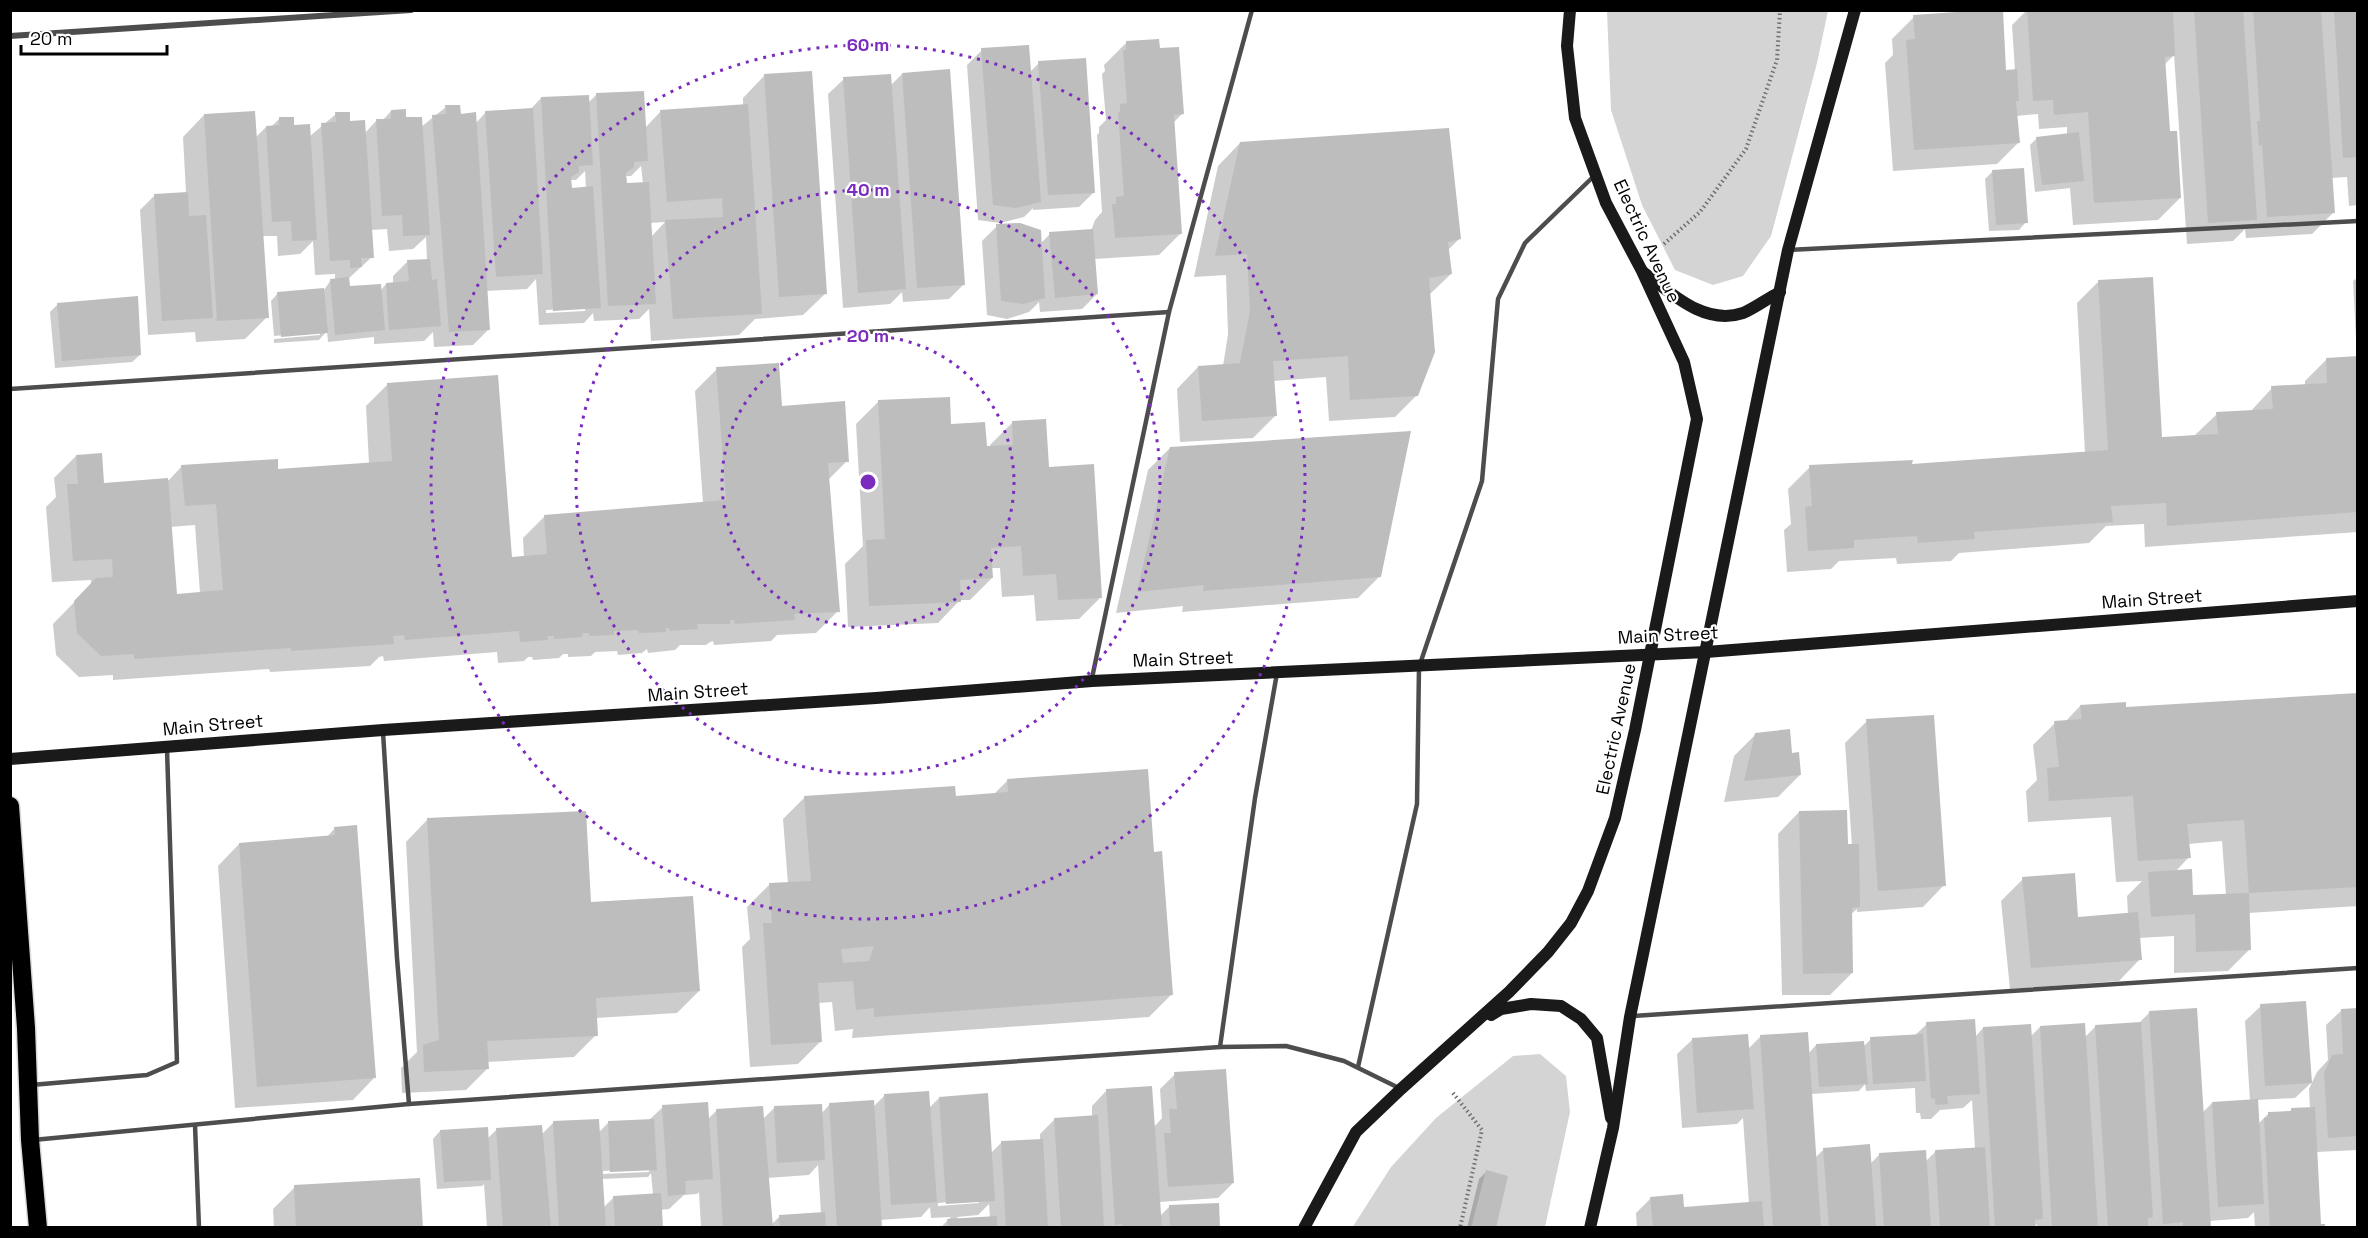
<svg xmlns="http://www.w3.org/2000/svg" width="2368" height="1238" font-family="'Space Grotesk',sans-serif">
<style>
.green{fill:#d4d4d4}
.shadow{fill:#0003;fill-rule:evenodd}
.building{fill:#bdbdbd;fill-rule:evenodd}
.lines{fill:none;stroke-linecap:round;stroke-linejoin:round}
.highway-casing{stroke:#dbdbdb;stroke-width:21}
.path{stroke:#6f6f6f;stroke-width:4;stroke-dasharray:1.5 3;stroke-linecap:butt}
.lane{stroke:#4d4d4d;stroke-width:4.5}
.street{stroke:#4d4d4d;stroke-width:6}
.secondary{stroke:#1a1a1a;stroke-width:12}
.highway{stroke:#000;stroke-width:18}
.ring{fill:none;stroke:#7b2cbf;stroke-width:3;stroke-dasharray:3 6}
.labels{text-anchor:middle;stroke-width:4.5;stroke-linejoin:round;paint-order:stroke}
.street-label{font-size:18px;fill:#000;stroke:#fff}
.centre{fill:#7b2cbf;stroke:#fff;stroke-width:3}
.ring-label{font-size:18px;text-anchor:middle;font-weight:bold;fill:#7b2cbf;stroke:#fff;stroke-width:4.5;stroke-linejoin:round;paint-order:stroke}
</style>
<rect width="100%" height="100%" fill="#fff"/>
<g class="green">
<path d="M1607,11H1828L1817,63L1771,236L1743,276L1713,285L1675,270L1642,205L1611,110Z"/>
<path d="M1540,1054L1566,1076L1570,1112L1545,1227L1352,1228L1391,1167L1436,1118L1513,1056Z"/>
</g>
<g class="shadow">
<path d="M2027,10H2358V205L2349,206L2347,177L2331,178L2334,212L2312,234L2246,238L2245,229L2233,241L2187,244L2174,55L2164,65L2168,133L2180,198L2158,220L2073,225L2070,188L2035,192L2030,145L2037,138L2067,135V127L2039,129L2038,114L2016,116L2019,142L1997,164L1893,171L1885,63L1893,55L1892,39L1914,17L2005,72L2015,71L2012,25Z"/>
<path d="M1126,43L1182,114L1173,123L1181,233L1159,255L1094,259L1097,294L1082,309L1040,312L1039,302L1029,312L1007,319L987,315L982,241L997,226L1040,244L1050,234L1091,231L1095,220L1102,212L1097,135L1099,133V127L1106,120L1102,74L1105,71L1104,65Z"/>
<path d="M982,50L1030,72L1039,63L1094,192L1079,207L1033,210V208L1024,217L1000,223L978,220L967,65Z"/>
<path d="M902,74L964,284L949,299L903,302L902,292L890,304L843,308L828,94L844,79L890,86Z"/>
<path d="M764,76L825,294L803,315L755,319L739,335L651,341L649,309L639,319L594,321L593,313L584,323L539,325L536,279L527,289L486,291L488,330L473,345L434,347L433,332L424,341L374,344V337L328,342L327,331L319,340L274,343V339L320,335V332L274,336L271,301L278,293L324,290L331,280H335V274L315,275L313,241L300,254L278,256L277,236H262L267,317L245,339L196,342L195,332L148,335L140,210L155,195L186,193L183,137L204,115L255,138L266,127H271L279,119L309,137L336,114L365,133L376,121H382L391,111L421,127L446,107L476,123L486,112L530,110L541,98L588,103L597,94L645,128L661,111L743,106V98ZM641,166L643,184L625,185V176H631ZM585,171L586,188L570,189V180H576ZM665,222L651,237L650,223ZM387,229L389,251L413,249L426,237L427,260L408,261L393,276V284H386L380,291L349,288L348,279L372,257L371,230ZM585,308V311L546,313V310Z"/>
<path d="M1240,143L1459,239L1448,250L1451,274L1429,295L1417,395L1395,417L1329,421L1326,377L1273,381L1275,416L1253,438L1180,442L1177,389L1198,367L1223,366L1228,334L1226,275L1194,277L1218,166Z"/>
<path d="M1992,172L2026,222L2019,230L1989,231L1985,179Z"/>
<path d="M2358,277V532L2145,547L2144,524L2106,526L2089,543L1959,553L1951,561L1897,564L1896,558L1839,561L1831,569L1787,572L1784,530L1791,524L1788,489L1810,467L1911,466L2085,453L2077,303L2099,281L2160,439L2195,435L2217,414L2250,412L2272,388L2305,386V381L2327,359L2357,357L2353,281Z"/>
<path d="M58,304L140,355L132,362L55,368L50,312Z"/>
<path d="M717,369L780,407L847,461L828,480L838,611L816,633L777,635L771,641L714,645L713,641L710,642L706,645H680L675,650L648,653L647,649L642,653L618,655L617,651L595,652L591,656L568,657V654H563L559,658L533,660L532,657H528L524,661L498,663L497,652L384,661L383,656L379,657L370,666L270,672L269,669L113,680V675L79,677L56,655L53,624L91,585V580L52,582L46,507L56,497L54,478L76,456L103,484L169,480L182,466L277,471L369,464L366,406L388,384L511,559L524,558L523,538L545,516L703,503L695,391ZM195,525L200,593L175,595L170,527Z"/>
<path d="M878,402L950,426L985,448L991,447L990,445L1012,423L1047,469L1101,597L1079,619L1036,621L1034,595L1002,597L1000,568H991L992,578L970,600H960L938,623L848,627L845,564L863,546L856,424Z"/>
<path d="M1170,448L1380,576L1358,598L1182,612L1183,606L1116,613L1148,470Z"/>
<path d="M2358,694V906L2248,913L2250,949L2228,971L2174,973V936L2139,938L2140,959L2119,981L2010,989L2001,901L2023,879L2077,919L2128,915L2127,896L2142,881L2116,882L2111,817L2028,822L2026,791L2037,780L2033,745L2055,723L2065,722L2080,706L2124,709ZM2222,841L2226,895L2192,897L2175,872L2189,857L2188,844Z"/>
<path d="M1867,721L1944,885L1923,907L1857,912V909L1850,915L1852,973L1830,995H1782L1778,834L1799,812L1846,846H1852L1845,743Z"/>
<path d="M1756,734L1790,755L1800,775L1778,797L1724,802L1734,756Z"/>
<path d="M1007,781L1153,853L1171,995L1149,1017L852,1038L853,1029L835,1031L832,1002L818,1003L820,1042L798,1064L750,1067L742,947L750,939L747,907L769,885L788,884L783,819L805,797H955L994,794Z"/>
<path d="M427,820L590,904L699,991L677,1013L596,1018V1035L574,1057L487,1062V1069L466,1090L402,1093L401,1068L417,1052L406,842Z"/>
<path d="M335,828L374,1078L353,1100L235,1108L218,866L239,844L326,838Z"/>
<path d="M2261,1006L2311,1083L2295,1098L2257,1100L2258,1124L2269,1113L2310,1109L2309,1089L2317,1072L2328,1060L2326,1025L2342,1010L2358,1009V1150L2316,1152L2320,1226L2324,1228H2255L2254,1212L2248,1218L2209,1221V1228H2037V1224L2034,1228H1637L1636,1213L1651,1198L1683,1209L1749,1204L1743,1118L1737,1124L1682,1128L1677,1054L1693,1039L1748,1049L1761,1036L1808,1054L1816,1045L1863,1047L1871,1039L1914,1036L1927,1024L1975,1037L1983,1028L2030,1037L2040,1027L2085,1037L2095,1027L2139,1023L2150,1012L2202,1113L2212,1103L2250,1101L2245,1021ZM1865,1084L1866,1091L1915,1088L1916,1113H1920L1921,1119H1931L1940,1110L1963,1108L1972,1100L1975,1149L1935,1152L1925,1162L1880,1154L1870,1164L1824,1149L1815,1158L1811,1094L1859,1091Z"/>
<path d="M1175,1074L1233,1183L1218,1198L1159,1202L1160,1216L1169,1207L1219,1228H940L951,1217L931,1218L930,1207L921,1217L880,1220L881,1228H701L699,1192L697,1194L684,1195L669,1209L660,1210L661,1228H487L484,1184L482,1186L437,1189L433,1139L440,1131L487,1139L497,1129L541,1135L554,1122L598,1133L608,1123L649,1120L663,1107L707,1120L717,1110L762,1120L774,1108L821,1114L830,1104L873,1107L885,1095L929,1108L939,1098L990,1154L1001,1143L1040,1140V1134L1055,1119L1092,1117V1106L1107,1090L1154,1127L1162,1118L1160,1089ZM818,1165L821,1214L779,1217L770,1226L767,1178L809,1175ZM649,1169V1172L603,1174V1171ZM651,1173L653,1195L614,1197L603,1208L601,1179L648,1177ZM979,1200V1203L938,1206V1203ZM989,1204L990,1218L958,1219L957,1217L978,1215Z"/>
<path d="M1486,1172L1495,1228H1467L1479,1179Z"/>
<path d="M295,1187L422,1228H274L273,1209Z"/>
</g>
<g class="building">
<path d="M1986,10H2003L2006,70L2017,69L2019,101H2016L2020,143L1914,150L1906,40L1915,39L1913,15Z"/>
<path d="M2027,10H2173L2175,56L2165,57L2170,131H2177L2181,198L2094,203L2088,112L2054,115L2053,100L2033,101Z"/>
<path d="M2194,10H2243L2257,220L2208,223Z"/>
<path d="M2253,10H2321L2335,213L2267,217L2262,145L2259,146L2257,121H2260Z"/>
<path d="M2334,10H2358V157L2343,158Z"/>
<path d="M1159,39L1160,48L1179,47L1184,114L1174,115L1182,234L1115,238L1112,204H1116V197L1124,196L1118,112H1120V104L1127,103L1123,50H1126V41Z"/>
<path d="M1029,45L1041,202L1016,208L993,205L981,48Z"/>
<path d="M1086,58L1095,193L1048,195L1038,61Z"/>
<path d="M950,69L965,285L917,288L902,73Z"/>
<path d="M812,71L827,294L779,297L764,74Z"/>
<path d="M891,74L906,289L858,293L843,77Z"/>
<path d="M644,91L648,161L634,162V167L626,173L627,183L649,182L656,304L608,306L596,93Z"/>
<path d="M589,95L593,165L579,166V172L571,177L572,188L593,186L601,308L553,311L541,97Z"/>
<path d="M748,104L762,314L673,319L665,220L723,217L722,198L667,202L660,110Z"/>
<path d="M445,105H460L461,114L476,112L490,330L449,332L432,115L446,114Z"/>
<path d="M533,108L543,274L496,277L485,111Z"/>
<path d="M406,109V117H422L430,235L403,236L402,215L382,216L376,119H391V110Z"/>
<path d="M255,111L269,318L217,321L204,114Z"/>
<path d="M335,112H350V121L365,120L374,258H361L362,267L350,268V260L330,261L321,123L336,122Z"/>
<path d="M279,117H294V125L310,124L317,240L292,241L291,221L272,222L266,126L279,125Z"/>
<path d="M1449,128L1461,239L1448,242L1452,274L1429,278L1435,352L1418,396L1350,400L1348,356L1273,361L1277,416L1202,421L1198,366L1240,363L1250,311L1247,254L1215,256L1240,142Z"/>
<path d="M2079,132L2084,181L2042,185L2036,137Z"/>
<path d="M2024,168L2028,223L1996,225L1992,170Z"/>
<path d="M188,192L189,216L206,215L213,318L162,321L154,194Z"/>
<path d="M1020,223L1041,230L1045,298L1023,304L1001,301L996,224Z"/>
<path d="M1093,229L1098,294L1055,298L1049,232Z"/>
<path d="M430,259L432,280L437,279L441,326L389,330L386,283L409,281L407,260Z"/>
<path d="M349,277L350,286L381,284L385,330L335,335L330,279Z"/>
<path d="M2153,277L2162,437L2218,434L2216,412L2273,409L2271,386L2327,383L2326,358L2358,356V512L2167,526L2166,503L2111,506L2113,522L1974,532L1975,539L1918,543L1917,536L1854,540V548L1808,551L1805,507L1812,506L1809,465L1913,460L1912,464L2108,450L2098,280Z"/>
<path d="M324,288L328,333L281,337L277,292Z"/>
<path d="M138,296L141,355L62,361L57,303Z"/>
<path d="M779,363L782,406L845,401L849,462L828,463L840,612L794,614L795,620L735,624L734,620H730V624H697L698,629L670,631L669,628H666V632L639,633L638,630L614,631V635L589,636V633H583L582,637L554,639V636H547L548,640L520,642L519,631L405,640L404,635L393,636L394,644L291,651V648L134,659V654L101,656L77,633L74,601L96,578L113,577L112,559L73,561L67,484H78L76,455L102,453L104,483L168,478L177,594L223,590L216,504L185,506L181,465L278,459V469L392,461L387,383L498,375L512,557L547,554L544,515L726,500L716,367Z"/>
<path d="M950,397L951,424L985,422L987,446L1013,445L1012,421L1046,419L1049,467L1094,464L1102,598L1058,600L1056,574L1023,576L1021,546L991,548L993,578L960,580L961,602L869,606L866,540L885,539L878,400Z"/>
<path d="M1411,431L1381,577L1203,591L1204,585L1137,592L1170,447Z"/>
<path d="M2358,693V887L2249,893L2251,950L2196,952L2195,914L2151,917L2148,872L2192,869L2193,895L2249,893L2244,820L2187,824L2191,858L2138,861L2133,796L2049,801L2047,768L2059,767L2054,721L2082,719L2080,705L2126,702V707Z"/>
<path d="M1934,715L1946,886L1878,891L1866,719Z"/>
<path d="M1790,729L1792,753L1799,752L1801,775L1744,781L1755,733Z"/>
<path d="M1148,769L1154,852L1162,851L1173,995L874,1017V1008L856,1010L853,981L818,983L822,1042L771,1045L763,923H772L769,883L811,881L804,796L955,786L956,796L1008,792L1007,779ZM874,946L869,961L843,963L841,949Z"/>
<path d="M1847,810L1848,844H1859L1860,907L1852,908L1853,973L1803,974L1799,811Z"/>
<path d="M586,811L591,902L693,896L700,991L596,998L598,1036L487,1041L489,1069L424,1072L423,1045L439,1040L427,818Z"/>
<path d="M357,825L376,1078L257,1087L239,843L335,835L334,827Z"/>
<path d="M2075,873L2078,917L2138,912L2142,960L2031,968L2022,877Z"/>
<path d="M2306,1001L2312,1083L2265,1086L2260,1004Z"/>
<path d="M2197,1008L2211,1228H2183V1222L2163,1224L2149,1011Z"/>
<path d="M2358,1008V1136L2328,1138L2324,1073L2332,1055L2343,1054L2341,1009Z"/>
<path d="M1975,1019L1980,1094L1947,1096L1948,1104L1935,1105V1098L1931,1099L1926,1022Z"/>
<path d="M2141,1022L2153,1217L2148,1218V1228H2108L2095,1025Z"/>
<path d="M2085,1023L2098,1228H2052L2040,1026Z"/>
<path d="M2031,1024L2043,1219L2035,1220V1228H1995L1983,1027Z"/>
<path d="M1808,1032L1821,1228H1773L1760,1035Z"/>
<path d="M1748,1034L1754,1109L1697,1113L1692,1038Z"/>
<path d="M1923,1034L1926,1081L1873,1084L1870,1037Z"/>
<path d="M1864,1041L1868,1084L1819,1087L1816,1044Z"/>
<path d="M1226,1069L1234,1183L1168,1187L1164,1133H1171L1169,1109H1177L1174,1072Z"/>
<path d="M1152,1086L1162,1228H1123L1122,1224L1115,1225L1106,1089Z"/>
<path d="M929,1091L937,1202L891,1205L884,1094Z"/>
<path d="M988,1093L995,1201L946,1204L939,1097Z"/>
<path d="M2258,1099L2264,1204L2218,1207L2212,1102Z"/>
<path d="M874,1100L882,1228H837L829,1103Z"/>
<path d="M708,1102L713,1179L685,1181L686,1194L668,1196L662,1105Z"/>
<path d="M822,1104L825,1160L777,1163L774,1106Z"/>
<path d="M763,1106L773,1228H723L716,1109Z"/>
<path d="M2315,1107L2321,1224H2325V1228H2270L2264,1118L2268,1117V1112L2291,1111V1108Z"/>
<path d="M1098,1115L1104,1228H1061L1054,1118Z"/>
<path d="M599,1119L606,1228H559L553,1121Z"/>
<path d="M654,1119L657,1170L610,1172L608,1121Z"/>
<path d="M542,1125L551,1228H503L496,1128Z"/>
<path d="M488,1127L491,1180L444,1182L440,1130Z"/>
<path d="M1043,1139L1048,1228H1006L1001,1141Z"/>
<path d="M1870,1144L1876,1228H1829L1823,1148Z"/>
<path d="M1985,1147L1990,1228H1940L1935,1150Z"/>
<path d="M1926,1150L1931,1228H1884L1879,1153Z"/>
<path d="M1486,1170L1508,1176L1496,1228H1471Z"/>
<path d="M420,1178L423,1228H296L294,1185Z"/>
<path d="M661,1193L663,1228H615L613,1196Z"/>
<path d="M1683,1194L1684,1207L1762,1201L1764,1228H1653L1650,1197Z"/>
<path d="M1219,1203L1220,1228H1170L1169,1205Z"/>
<path d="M825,1212L826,1228H780L779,1215Z"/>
<path d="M997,1216V1228H948L947,1219Z"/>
</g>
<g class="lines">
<g class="highway-casing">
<path id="highway" d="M10,806L26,1028L30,1140L38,1228"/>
</g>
<g class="path">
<path d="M1664,244L1700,212L1746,149L1777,60L1780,10"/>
<path d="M1453,1093L1482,1130L1460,1228"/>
</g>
<g class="lane">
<path d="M1788,250L2358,221"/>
<path d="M10,389L1169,312"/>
<path d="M1092,678L1169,312L1252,10"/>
<path d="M383,732L397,958L409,1104"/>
<path d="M1633,1016L2358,968"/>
<path d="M1220,1047L1255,798L1277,673"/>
<path d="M1358,1067L1417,804L1419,667L1482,481L1498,299L1525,243L1595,175"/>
<path d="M31,1085L147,1075L177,1062L167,749"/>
<path d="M195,1125L199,1228"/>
<path d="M33,1140L409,1104L1220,1047L1286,1046L1344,1061L1399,1088"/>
</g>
<path class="street" d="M10,36L411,10"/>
<g class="secondary">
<path d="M1643,272C1671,293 1704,326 1743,313C1755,308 1768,298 1780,292"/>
<path d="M10,759L383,730L876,698L1092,681L1706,652L2358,601"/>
<path d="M1491,1015L1501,1009L1531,1004L1561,1006L1581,1019L1597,1038L1611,1118"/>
<path d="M1304,1228L1356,1132L1401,1089L1509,992L1548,952L1571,923L1588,891L1615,818L1635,730L1697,419L1684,362L1642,271L1606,203L1575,118L1567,46L1570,10"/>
<path d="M1590,1228L1613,1128L1630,1017L1788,250L1855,10"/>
</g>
<use href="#highway" class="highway"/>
</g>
<g class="ring">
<circle cx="868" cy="482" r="146"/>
<circle cx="868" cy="482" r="292"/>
<circle cx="868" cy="482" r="437"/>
</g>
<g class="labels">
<g class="street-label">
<text transform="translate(1647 241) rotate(65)" y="6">Electric Avenue</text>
<text transform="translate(2152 599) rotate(-4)" y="6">Main Street</text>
<text transform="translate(1668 635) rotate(-3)" y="6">Main Street</text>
<text transform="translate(1183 659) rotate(-2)" y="6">Main Street</text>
<text transform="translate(698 692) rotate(-4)" y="6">Main Street</text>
<text transform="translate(213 725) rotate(-5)" y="6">Main Street</text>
<text transform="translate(1616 729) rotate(-78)" y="6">Electric Avenue</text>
</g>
</g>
<circle cx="868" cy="482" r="9" class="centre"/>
<g class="ring-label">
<text x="868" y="51">60 m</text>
<text x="868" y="196">40 m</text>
<text x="868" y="342">20 m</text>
</g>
<rect width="2368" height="1238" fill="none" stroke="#000000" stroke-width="24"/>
<path d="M21 45v9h146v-9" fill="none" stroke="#000000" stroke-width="3"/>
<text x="30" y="45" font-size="18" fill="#000000" stroke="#ffffff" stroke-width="4.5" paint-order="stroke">20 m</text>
</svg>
